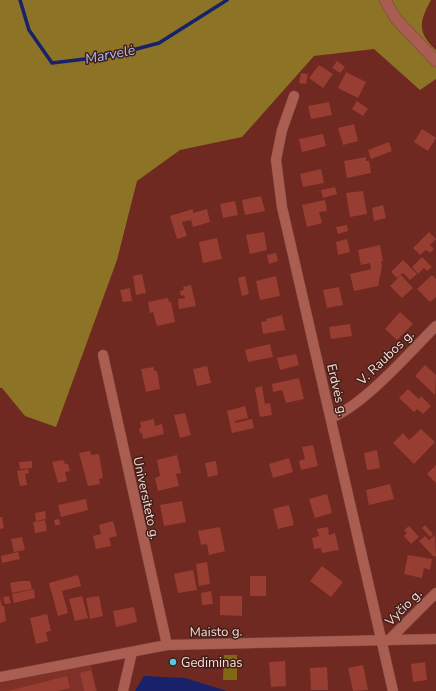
<svg xmlns="http://www.w3.org/2000/svg" width="436" height="691" font-family="'Nunito Sans',sans-serif">
<style>
.built{fill:#7f3127}
.green{fill:#836813}
.forest{fill:#8d7325}
.water{fill:#17226a}
.lines{fill:none;stroke-linecap:round;stroke-linejoin:round}
.stream{stroke:#17226a;stroke-width:3.5}
.building{fill:#983d31}
.minor-casing{stroke:#80443e;stroke-width:11}
.tertiary-casing{stroke:#80443e;stroke-width:12}
.minor{stroke:#aa5e52;stroke-width:10}
.tertiary{stroke:#aa5e52;stroke-width:11}
.poi-dot{fill:#54cadd;stroke:#3f1f1a;stroke-width:1.5}
.labels{text-anchor:middle;stroke-width:3;stroke-linejoin:round;paint-order:stroke}
.street-label{font-size:13px;fill:#fcd9d2;stroke:#3f1f1a}
.poi-label{font-size:13px;fill:#fcd9d2;stroke:#3f1f1a;text-anchor:start}
.water-label{font-size:14px;font-style:italic;fill:#a9befd;stroke:#3f1f1a}
</style>
<rect width="100%" height="100%" fill="#6f2920"/>
<path class="built" d="M91,665L97,691H0V683Z"/>
<path class="green" d="M224,655H237V680H223Z"/>
<path class="forest" d="M0,0H431C419,22 417,32 436,50V79L420,90L374,49L314,56L242,137L180,150L137,181L117,260L56,427L25,416L2,388H0Z"/>
<path class="water" d="M144,676L185,678L227,691H135Z"/>
<g class="lines">
<path class="stream" d="M20,0L29,30L52,63L110,56L159,43L227,0"/>
</g>
<g class="building">
<path d="M337,61L345,67L340,73L332,68Z"/>
<path d="M319,65L333,74L323,88L309,78Z"/>
<path d="M346,72L366,82L358,98L338,88Z"/>
<path d="M301,73L308,74L306,84L299,83Z"/>
<path d="M357,101L368,109L363,116L352,109Z"/>
<path d="M329,102L332,115L311,119L308,106Z"/>
<path d="M354,124L358,141L343,145L338,128Z"/>
<path d="M422,129L436,138L428,151L414,142Z"/>
<path d="M323,134L326,146L302,152L299,139Z"/>
<path d="M389,142L392,151L371,159L368,150Z"/>
<path d="M366,157V161H369L371,173L347,178L344,161Z"/>
<path d="M321,169L324,183L303,187L300,174Z"/>
<path d="M335,187L337,194L323,198L321,190Z"/>
<path d="M363,191L367,214L350,217L346,193Z"/>
<path d="M261,196L265,211L245,215L242,200Z"/>
<path d="M325,200L327,211L319,212L322,223L307,227L302,205Z"/>
<path d="M235,201L238,215L223,218L220,204Z"/>
<path d="M383,205L386,218L374,221L372,208Z"/>
<path d="M193,209V213L207,209L210,222L193,227L191,220L182,222L187,236L177,239L170,216Z"/>
<path d="M347,225L348,231L338,234L336,227Z"/>
<path d="M264,232L267,250L250,254L246,235Z"/>
<path d="M429,232L436,239L430,245L434,249L430,253L426,250L420,255L413,248Z"/>
<path d="M217,238L222,259L203,263L199,242Z"/>
<path d="M347,239L350,252L338,255L336,242Z"/>
<path d="M380,245L383,261H381L382,267L378,286L354,291L350,274L371,269L370,263L361,265L358,250Z"/>
<path d="M276,253L278,261L269,264L267,255Z"/>
<path d="M422,257L432,267L427,271L424,268L418,274L412,267Z"/>
<path d="M403,260L417,274L410,280L403,273L397,278L391,272Z"/>
<path d="M142,274L146,293L136,295L133,276Z"/>
<path d="M401,275L413,288L402,298L390,286Z"/>
<path d="M432,275L436,279V297L430,302L417,289Z"/>
<path d="M245,276L249,294L242,296L238,278Z"/>
<path d="M276,276L280,296L260,300L256,281Z"/>
<path d="M191,285L196,306L179,309L178,299L185,298L184,295L181,296L180,291L184,290L183,287Z"/>
<path d="M339,287L343,305L327,308L323,290Z"/>
<path d="M130,288L132,301L123,302L120,290Z"/>
<path d="M168,298L169,302H171L175,322L157,326L153,312L150,313L148,302Z"/>
<path d="M400,312L413,324L397,340L385,329Z"/>
<path d="M282,315L285,330L263,334L261,322L267,321L266,319Z"/>
<path d="M350,324L352,336L331,339L329,327Z"/>
<path d="M270,344L273,357L248,362L245,350Z"/>
<path d="M296,354L299,365L280,370L277,358Z"/>
<path d="M425,365L436,375L435,395L415,376Z"/>
<path d="M207,366L211,383L197,386L193,369Z"/>
<path d="M154,367V371H157L160,389L146,392L141,369Z"/>
<path d="M299,378L304,399L286,403L282,390L273,392L272,384Z"/>
<path d="M262,386L265,404L270,403L272,415L260,417L255,388Z"/>
<path d="M408,389L419,399L421,396L431,406L423,414L417,409L414,412L399,398Z"/>
<path d="M245,406L248,418L235,421V423L252,419L254,428L232,433L227,411Z"/>
<path d="M185,413L191,435L180,438L174,415Z"/>
<path d="M154,419L155,426L162,424L164,434L143,439L142,433H140L139,429L141,428L140,422Z"/>
<path d="M421,429L435,442L414,464L393,443L403,433L409,440Z"/>
<path d="M313,445L318,466L301,470L299,461L305,459L302,447Z"/>
<path d="M377,450L380,468L367,470L364,453Z"/>
<path d="M90,451L91,455L99,454L103,478L99,479L100,484L88,486L79,453Z"/>
<path d="M177,455L181,473L176,474L179,486L158,491L155,478L160,476L157,460Z"/>
<path d="M289,458L293,472L273,478L269,464Z"/>
<path d="M63,460L65,464H68L70,471L65,472L67,481L58,483L52,462Z"/>
<path d="M32,461V468L20,469L19,462Z"/>
<path d="M216,461L218,475L208,477L205,463Z"/>
<path d="M436,465V483L427,474Z"/>
<path d="M28,469L29,473L25,474L27,485L20,486L17,471Z"/>
<path d="M390,484L394,499L369,505L366,490Z"/>
<path d="M327,494L332,513L315,518L309,499Z"/>
<path d="M86,499L88,510L61,517L58,505Z"/>
<path d="M182,501L186,522L164,526L160,505Z"/>
<path d="M289,505L294,525L278,529L273,509Z"/>
<path d="M45,511L46,519L36,521L35,513Z"/>
<path d="M0,517H2L4,528L0,529Z"/>
<path d="M59,519L60,525H55L54,520Z"/>
<path d="M45,520L47,531L35,533L33,522Z"/>
<path d="M113,521L117,536L109,538L111,546L96,549L93,536L101,534L99,525Z"/>
<path d="M425,525L433,534L430,537L422,528Z"/>
<path d="M409,526L419,537L411,544L404,536L407,533L404,530Z"/>
<path d="M220,527L225,551L209,555L207,544L201,545L198,531Z"/>
<path d="M328,527L329,535L335,533L339,550L322,553L321,548L314,549L312,538L319,536L317,529Z"/>
<path d="M435,535L436,556L434,557L419,541L425,536L429,540Z"/>
<path d="M22,537L25,550L14,552L11,539Z"/>
<path d="M18,552L20,559L2,563L1,556Z"/>
<path d="M408,555L432,559L430,570L424,568L422,578L404,574Z"/>
<path d="M207,562L210,584L199,586L196,564Z"/>
<path d="M322,566L343,582L331,597L310,581Z"/>
<path d="M193,570L197,590L178,593L174,574Z"/>
<path d="M78,575L81,586L62,591L68,613L58,616L49,583Z"/>
<rect x="250" y="576" width="16" height="20"/>
<path d="M20,581H30L32,589L12,593L10,583Z"/>
<path d="M34,589L35,598L14,603L12,594Z"/>
<path d="M211,591L213,604L202,605L201,593Z"/>
<path d="M9,596L11,603L5,604L3,597Z"/>
<path d="M82,596L88,618L75,621L69,599Z"/>
<path d="M99,596L103,616L90,619L86,598Z"/>
<path d="M220,596H242V616L220,615Z"/>
<path d="M0,598L2,606H4L6,621L0,623Z"/>
<path d="M134,607L137,622L116,627L113,611Z"/>
<path d="M47,614L51,631L46,632L48,641L36,644L30,618Z"/>
<path d="M285,661L286,686L271,687L269,662Z"/>
<path d="M425,662L427,680L413,682L411,664Z"/>
<path d="M363,665L368,690L353,691L348,668Z"/>
<path d="M327,667L328,690H311L310,668Z"/>
<path d="M91,670L96,691H84L80,673Z"/>
<path d="M67,676L70,688L57,691H8Z"/>
</g>
<g class="lines">
<g class="minor-casing">
<g id="minor">
<path d="M294,96L282,130L276,160L282,207L393,691"/>
<path d="M103,355L167,645"/>
<path d="M331,418C365,404 409,353 436,326"/>
<path d="M389,640L436,593"/>
<path d="M0,677L167,645L436,639"/>
<path d="M123,691L132,652"/>
</g>
</g>
<g class="tertiary-casing">
<path id="tertiary" d="M385,0L396,19L436,61"/>
</g>
<use href="#minor" class="minor"/>
<use href="#tertiary" class="tertiary"/>
</g>
<circle class="poi-dot" cx="173" cy="662" r="4"/>
<g class="labels">
<g class="street-label">
<text transform="translate(385 357) rotate(-44)" y="5">V. Raubos g.</text>
<text transform="translate(338 390) rotate(77)" y="5">Erdvės g.</text>
<text transform="translate(147 498) rotate(78)" y="5">Universiteto g.</text>
<text transform="translate(403 607) rotate(-45)" y="5">Vyčio g.</text>
<text transform="translate(216 631) rotate(-1)" y="5">Maisto g.</text>
</g>
<g class="poi-label">
<text x="181" y="667">Gediminas</text>
</g>
<g class="water-label">
<text transform="translate(110 54) rotate(-11)" y="5">Marvelė</text>
</g>
</g>
</svg>
